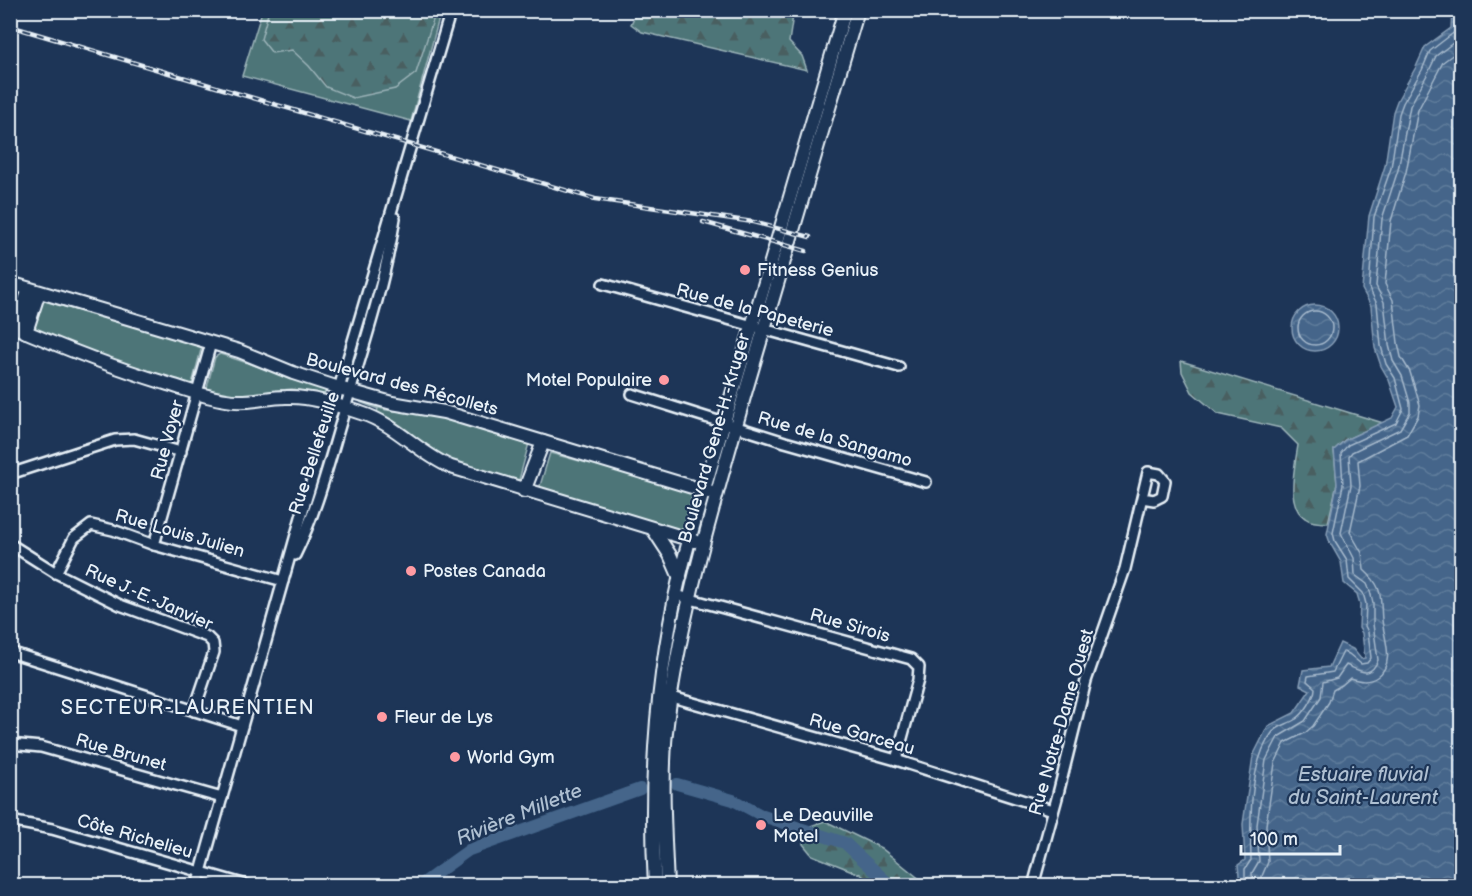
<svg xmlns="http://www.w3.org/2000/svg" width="1472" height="896" font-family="'Balsamiq Sans',sans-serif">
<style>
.green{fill:#4e7578;stroke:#9bb3b8;stroke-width:1.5}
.forest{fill:url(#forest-firs);stroke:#9bb3b8;stroke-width:1.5}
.water{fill:url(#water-waves);stroke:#869db6;stroke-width:1.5}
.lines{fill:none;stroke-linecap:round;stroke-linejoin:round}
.shore{stroke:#a6b9cc;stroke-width:1.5}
.river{stroke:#44658a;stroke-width:12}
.minor-casing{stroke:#e8f1f8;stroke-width:14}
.major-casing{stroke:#e8f1f8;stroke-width:16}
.minor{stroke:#1d3557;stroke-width:9}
.major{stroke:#1d3557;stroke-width:12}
.rail-casing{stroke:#e8f1f8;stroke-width:4.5}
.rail{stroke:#1d3557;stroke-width:2;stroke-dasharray:7;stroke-linecap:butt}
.poi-dot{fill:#ff9aa2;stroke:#1d3557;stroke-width:2}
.labels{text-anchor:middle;stroke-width:4.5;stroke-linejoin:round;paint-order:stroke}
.poi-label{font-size:18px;fill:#e8f1f8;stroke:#1d3557;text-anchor:start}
.street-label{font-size:18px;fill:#e8f1f8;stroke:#1d3557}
.neighbourhood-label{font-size:20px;letter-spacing:1.5px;fill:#e8f1f8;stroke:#1d3557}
.water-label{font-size:20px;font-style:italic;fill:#afc0d2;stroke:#1d3557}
</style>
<defs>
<pattern id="forest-firs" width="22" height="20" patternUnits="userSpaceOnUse" patternTransform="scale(1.5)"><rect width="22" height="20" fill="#4e7578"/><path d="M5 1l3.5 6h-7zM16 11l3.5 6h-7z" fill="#4a5e61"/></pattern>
<pattern id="water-waves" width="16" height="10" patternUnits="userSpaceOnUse" patternTransform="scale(1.5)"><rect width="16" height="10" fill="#44658a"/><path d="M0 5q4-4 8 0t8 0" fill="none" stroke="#5f7c9b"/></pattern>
</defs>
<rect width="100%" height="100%" fill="#1d3557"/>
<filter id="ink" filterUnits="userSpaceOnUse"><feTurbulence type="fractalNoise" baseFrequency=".0167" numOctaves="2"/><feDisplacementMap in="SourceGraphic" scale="12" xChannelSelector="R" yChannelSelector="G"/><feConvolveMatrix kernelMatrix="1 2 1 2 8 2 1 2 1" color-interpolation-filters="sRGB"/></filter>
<g filter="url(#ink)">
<g class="green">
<path d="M262,11H441L411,121L242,76Z"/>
<path d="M45,301L95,316L134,324L202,346L192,384L190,385L140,372L33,329L41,303Z"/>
<path d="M220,354L326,389L324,395L292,389L232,395L207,391V387L215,357Z"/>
<path d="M360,402L386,410L440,416L529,443L519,480L517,481L453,462L435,453L389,420L359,406L377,412L378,409Z"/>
<path d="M550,453L587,463H601L693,493L683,531L539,489Z"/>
</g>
<g class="forest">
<path d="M269,10H436V11L416,73L395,89L353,98L326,87L309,66L292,50L272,53L261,39Z"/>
<path d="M779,11L793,15L789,42L802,56L807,70L642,32L631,24L637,11Z"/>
<path d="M1181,361L1383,423L1345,440L1334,450L1337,484L1328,523C1321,523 1311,523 1305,518C1285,505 1295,466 1298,445L1281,428L1218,414L1192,392L1182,372Z"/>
<path d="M825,821L881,848L927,885H874L860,874L812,855L803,844V838L810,826Z"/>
</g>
<g class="water">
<path d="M1447,11H1462L1461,885H1240L1238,865L1245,860L1243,824L1253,756L1268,726L1294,713L1310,690L1300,685L1303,670L1329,667L1340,643L1353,649L1361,659L1365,658L1362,633L1359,628L1360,604L1357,594L1344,583L1341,562L1330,543L1327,534L1337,484L1334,450L1345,440L1392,418L1398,407L1389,380L1381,366L1375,348L1371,306L1362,289L1369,216L1385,166L1393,112L1397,101L1416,67L1425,47L1451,28L1452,13Z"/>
<circle cx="1315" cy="328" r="23"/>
</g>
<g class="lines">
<g class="shore">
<circle cx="1315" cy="328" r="17"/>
<path d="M1245,886V869L1251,860C1250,824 1249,763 1272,733C1277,726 1289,724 1296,719C1304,714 1315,697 1315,688L1307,681L1308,676L1333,672L1343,652L1349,654L1361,664L1367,663L1371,658L1368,632L1365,626L1366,604L1363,593L1349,579L1347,560L1335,541L1333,533L1343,485L1341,453L1348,445L1396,423L1403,409L1395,378L1386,364L1381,346L1377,304L1369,288L1374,217L1391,168L1399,114L1403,103L1422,70L1430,51L1456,31L1459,21L1457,10"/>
<path d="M1253,886L1252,873L1259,861L1257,825L1266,760L1278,737L1305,721L1321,697L1323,682L1337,678L1346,665C1359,670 1370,680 1378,660L1373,624V603L1370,591L1367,584L1355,575L1354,558L1341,533L1351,485L1349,456L1352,452L1400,429L1410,412V403L1402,376L1393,361L1389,345L1384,302L1376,286L1382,219L1398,170L1410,106L1428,73L1436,56L1462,36"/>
<path d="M1262,886V876L1268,862L1266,825L1275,763L1285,743L1305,733L1313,726L1329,702L1333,690L1342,685L1350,678C1359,681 1368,683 1377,677C1396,664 1384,638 1382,620C1380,597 1384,588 1364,570L1362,553L1350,532L1360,486L1358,461L1407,435L1418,416L1420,405L1410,372L1401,357L1398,343L1393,300L1385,284L1391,221L1406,172L1418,110L1443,62L1462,48"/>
</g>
<g class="river">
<path d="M677,784L733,800L763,816L845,843L891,886"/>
<path d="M419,886L469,850L640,789"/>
</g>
<g class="minor-casing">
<g id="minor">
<path d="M603,284L899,367"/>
<path d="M632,394L785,442L926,482"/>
<path d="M10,474L115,440L134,439L181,452"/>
<path d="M10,544L56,573L120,605L207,637L213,643L214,652L194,711"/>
<path d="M154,545L211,343"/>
<path d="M295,555C316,513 328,466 341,422C361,354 384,288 395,218"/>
<path d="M56,573L74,538L91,525L113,530L154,545L283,581"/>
<path d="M676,595L911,659L919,667L918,680L896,760"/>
<path d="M10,652L242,726"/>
<path d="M665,695L896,760L1053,810"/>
<path d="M10,744L41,747L222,798"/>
<path d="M10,821L52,829L250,886"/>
<path d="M197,886L303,510L451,10"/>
<path d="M1033,886L1057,798L1086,681L1125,569L1148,472L1159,474L1165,481L1162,496L1154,500L1142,498"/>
</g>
</g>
<g class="major-casing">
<g id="major">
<path d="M10,283L239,351L293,373L339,388L392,403L444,412L712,493"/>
<path d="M10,325C61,347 112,367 165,383C185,389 205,397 226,400C247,404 266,397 286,397C311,396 337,405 361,413C396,424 418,453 451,467L695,541"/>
<path d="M16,327L29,289"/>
<path d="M26,332L39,292"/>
<path d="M524,491L543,442"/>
<path d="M653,529L670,555L680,578"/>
<path d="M655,886C649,782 656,677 680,575C694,517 714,459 730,401C767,271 806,141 845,10"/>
<path d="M667,886C665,837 661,780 666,732C679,617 713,508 744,397C781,268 820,139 858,10"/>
</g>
</g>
<use href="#minor" class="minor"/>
<use href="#major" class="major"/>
<g class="rail-casing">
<g id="rail">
<path d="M10,26L595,199L753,222L810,237"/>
<path d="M703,222L806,251"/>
</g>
</g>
<use href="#rail" class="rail"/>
</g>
</g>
<g class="poi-dot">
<circle cx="745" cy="270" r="6"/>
<circle cx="664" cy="380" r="6"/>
<circle cx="411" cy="571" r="6"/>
<circle cx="382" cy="717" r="6"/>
<circle cx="455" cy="757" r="6"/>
<circle cx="761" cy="825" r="6"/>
</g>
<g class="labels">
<g class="poi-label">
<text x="757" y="276">Fitness Genius</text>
<text x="652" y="386" text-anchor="end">Motel Populaire</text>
<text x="423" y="577">Postes Canada</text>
<text x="394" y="723">Fleur de Lys</text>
<text x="467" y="763">World Gym</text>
<text x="773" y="821">Le Deauville<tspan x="773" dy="21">Motel</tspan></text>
</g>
<g class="street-label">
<text transform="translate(755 310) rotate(15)" y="6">Rue de la Papeterie</text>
<text transform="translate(402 384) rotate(15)" y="6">Boulevard des Récollets</text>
<text transform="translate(714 438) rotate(-74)" y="6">Boulevard Gene-H.-Kruger</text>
<text transform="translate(835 439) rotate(16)" y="6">Rue de la Sangamo</text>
<text transform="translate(167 440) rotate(-75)" y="6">Rue Voyer</text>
<text transform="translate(314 453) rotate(-72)" y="6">Rue Bellefeuille</text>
<text transform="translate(180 533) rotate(16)" y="6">Rue Louis Julien</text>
<text transform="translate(149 597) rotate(24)" y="6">Rue J.-E.-Janvier</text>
<text transform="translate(850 625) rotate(16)" y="6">Rue Sirois</text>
<text transform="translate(1061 722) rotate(-74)" y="6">Rue Notre-Dame Ouest</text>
<text transform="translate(862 734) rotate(16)" y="6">Rue Garceau</text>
<text transform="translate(121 752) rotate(16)" y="6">Rue Brunet</text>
<text transform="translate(135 836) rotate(16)" y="6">Côte Richelieu</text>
</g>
<g class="neighbourhood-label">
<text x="188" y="714">SECTEUR-LAURENTIEN</text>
</g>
<g class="water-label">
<text x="1363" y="781">Estuaire fluvial<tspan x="1363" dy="23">du Saint-Laurent</tspan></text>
<text transform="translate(519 814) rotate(-22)" y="7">Rivière Millette</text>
</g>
</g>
<rect width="1472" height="896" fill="none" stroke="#1d3557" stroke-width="36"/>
<rect x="18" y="18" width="1436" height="860" fill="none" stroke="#e8f1f8" stroke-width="2" filter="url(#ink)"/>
<path d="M1241 845v9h99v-9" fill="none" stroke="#e8f1f8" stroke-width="3"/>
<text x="1250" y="845" font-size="18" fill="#e8f1f8" stroke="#1d3557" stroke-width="4.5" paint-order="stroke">100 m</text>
</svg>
